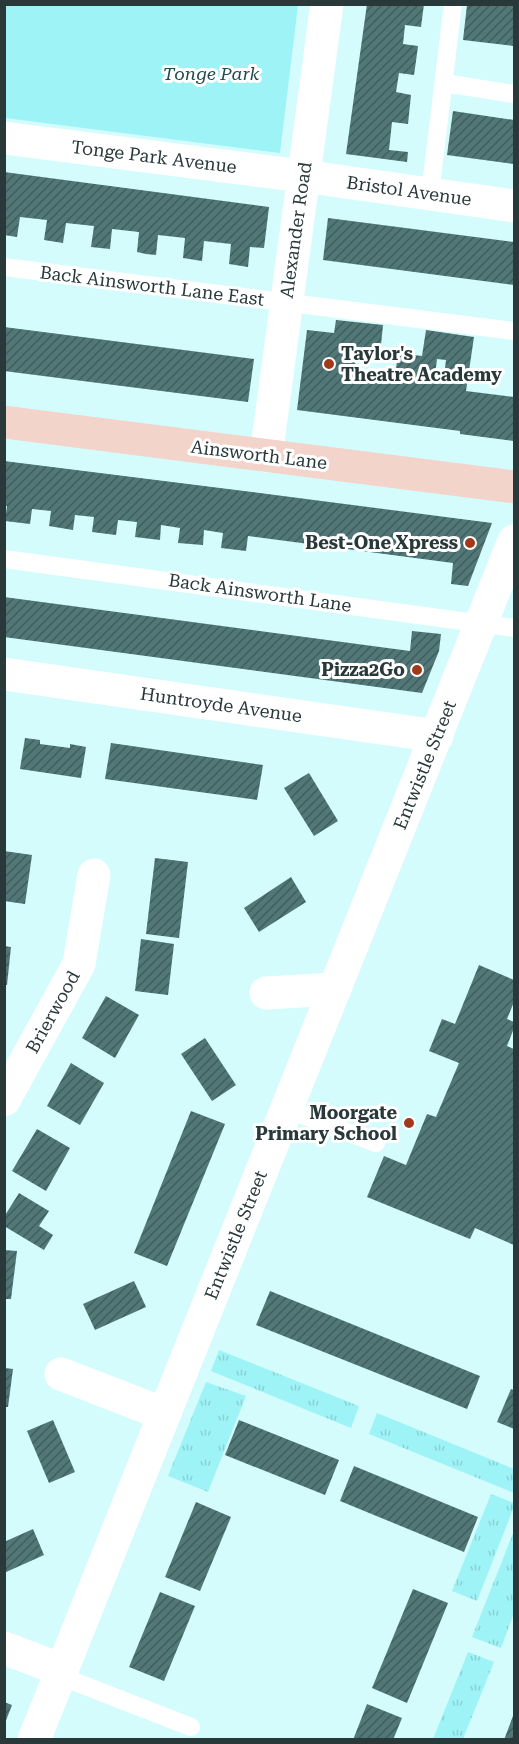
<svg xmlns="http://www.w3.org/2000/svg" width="519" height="1744" font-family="'Roboto Serif',serif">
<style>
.grass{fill:url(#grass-tufts)}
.green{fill:#9ef3f6}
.building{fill:url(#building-hatch);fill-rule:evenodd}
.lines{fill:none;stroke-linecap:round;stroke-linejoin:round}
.service{stroke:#fff;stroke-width:18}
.minor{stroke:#fff;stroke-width:33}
.secondary{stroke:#f3d4cb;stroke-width:33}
.poi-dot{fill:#a13a1a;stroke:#fff;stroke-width:2}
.labels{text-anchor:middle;stroke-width:6;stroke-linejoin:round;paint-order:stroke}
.park-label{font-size:18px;font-style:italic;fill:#214b4c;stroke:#fff}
.street-label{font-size:18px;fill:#293939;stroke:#fff}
.poi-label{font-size:18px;font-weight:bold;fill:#293939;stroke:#fff;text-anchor:end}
</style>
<defs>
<pattern id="grass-tufts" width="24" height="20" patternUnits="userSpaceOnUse" patternTransform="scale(1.5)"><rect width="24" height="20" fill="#9ef3f6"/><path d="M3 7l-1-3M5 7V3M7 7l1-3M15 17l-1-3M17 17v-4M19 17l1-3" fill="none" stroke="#88d1d4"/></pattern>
<pattern id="building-hatch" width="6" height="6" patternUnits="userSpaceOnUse" patternTransform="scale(1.5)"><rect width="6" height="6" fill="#527777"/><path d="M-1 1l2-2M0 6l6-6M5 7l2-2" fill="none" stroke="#405e5e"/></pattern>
</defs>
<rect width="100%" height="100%" fill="#d4fcfd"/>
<g class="grass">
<path d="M219,1350L359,1406L351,1428L211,1371Z"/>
<path d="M206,1382L246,1396L208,1492L168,1476Z"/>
<path d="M377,1413L514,1469V1493L369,1434Z"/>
<path d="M491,1494L514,1503V1507L477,1601L452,1591Z"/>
<path d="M514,1531V1613L501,1648L472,1637Z"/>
<path d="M468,1652L494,1662L463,1739H433Z"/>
</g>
<path class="green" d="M5,4L298,5L280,153L5,118Z"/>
<g class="building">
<path d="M367,4H424L421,27L405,25L403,44L418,46L416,61L414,75L399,73L396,92L411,95L408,124L392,122L389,150L408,152L407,162L346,154Z"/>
<path d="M467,5L514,6V46L463,40Z"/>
<path d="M453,111L514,120V164L447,155Z"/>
<path d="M4,172L269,207L264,248L250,247L248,267L229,264L231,244L204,241L202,261L183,258L185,238L158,235L156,255L146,254L137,252L139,232L112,229L110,249L91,247L94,226L66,223L63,243L44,240L47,220L20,217L17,237L4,235Z"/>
<path d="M328,218L514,242V285L323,260Z"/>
<path d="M336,320L383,325L380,355L357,353L354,372L395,377L398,353L422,356L426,330L474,337L466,391L514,397V441L460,434V431L297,410L307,330L334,333ZM437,359L446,360L443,384L434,383Z"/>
<path d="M4,327L254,359L248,402L4,371Z"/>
<path d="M4,461L283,496L492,523L468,586L451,584L453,563L248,536L246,551L221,548L223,533L204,530L203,545L178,543L180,528L161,525L160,540L135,537L137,522L118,520L116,535L92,532L94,517L75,515L73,530L49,526L51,511L32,509L30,524L5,521L7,506L4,505Z"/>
<path d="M4,597L410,651L412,631L441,634L439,651L422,693L4,637Z"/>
<path d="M25,738L40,740V744L70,748V744L86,747L81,778L20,769Z"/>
<path d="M111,743L263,765L257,800L105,779Z"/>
<path d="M309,773L338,821L314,836L284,788Z"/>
<path d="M4,851L32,855L25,904L4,901Z"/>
<path d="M155,858L188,862L179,938L146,934Z"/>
<path d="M291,877L306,902L259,932L244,908Z"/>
<path d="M141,939L174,944L168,995L135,991Z"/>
<path d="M4,946L11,947L7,985H4Z"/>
<path d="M479,965L514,980V1002L507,1019L514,1022V1028L507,1046L514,1049V1245L475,1228L470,1239L367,1197L384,1156L406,1165L427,1114L436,1117L459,1063L429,1051L442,1019L455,1024Z"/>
<path d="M106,996L139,1015L115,1058L82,1038Z"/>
<path d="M205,1038L236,1085L212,1101L181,1054Z"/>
<path d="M71,1063L104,1083L80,1125L47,1106Z"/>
<path d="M191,1111L225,1124L167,1266L134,1253Z"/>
<path d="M37,1129L70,1148L46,1191L12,1171Z"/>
<path d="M19,1193L49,1211L39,1226L53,1235L44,1250L4,1226V1217Z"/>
<path d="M4,1250L17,1251L11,1299H4Z"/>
<path d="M134,1281L146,1307L95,1330L83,1304Z"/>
<path d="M270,1291L480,1376L467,1409L256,1325Z"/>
<path d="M5,1368L13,1369L8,1407H5Z"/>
<path d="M511,1389L514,1390V1429L497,1422Z"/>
<path d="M53,1420L75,1472L49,1483L27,1431Z"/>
<path d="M239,1420L339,1460L325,1495L225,1455Z"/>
<path d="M354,1466L478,1517L464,1552L340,1501Z"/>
<path d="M196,1502L231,1517L200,1591L165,1577Z"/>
<path d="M33,1529L44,1555L4,1573V1542Z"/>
<path d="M413,1589L448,1603L407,1703L372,1688Z"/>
<path d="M160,1592L195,1606L164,1681L129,1667Z"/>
<path d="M4,1702L12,1705L5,1723H4Z"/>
<path d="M367,1704L402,1718L393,1740H353Z"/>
<path d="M514,1713V1740H504L510,1724Z"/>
</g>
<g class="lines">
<g class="service">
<path d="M444,83L514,94"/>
<path d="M430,194L453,4"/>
<path d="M4,267L514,331"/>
<path d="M4,559L514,628"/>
<path d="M287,1109L376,1143"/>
<path d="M60,1676L191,1727"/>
</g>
<g class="minor">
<path d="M4,138L303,176L514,206"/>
<path d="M266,456L327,4"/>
<path d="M4,674L437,736"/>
<path d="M266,993L335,989"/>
<path d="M4,1100L79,964L94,875"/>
<path d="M61,1374L164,1414"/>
<path d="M4,1648L62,1670"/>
<path d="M34,1740L514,541"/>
</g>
<path class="secondary" d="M4,422L514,487"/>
</g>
<g class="poi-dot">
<circle cx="329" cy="364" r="6"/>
<circle cx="470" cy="543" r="6"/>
<circle cx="417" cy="670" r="6"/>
<circle cx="409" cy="1123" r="6"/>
</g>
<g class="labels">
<g class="park-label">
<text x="211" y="80">Tonge Park</text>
</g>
<g class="street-label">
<text transform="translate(154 157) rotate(7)" y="6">Tonge Park Avenue</text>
<text transform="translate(409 191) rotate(8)" y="6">Bristol Avenue</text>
<text transform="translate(296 230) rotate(-82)" y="6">Alexander Road</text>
<text transform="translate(152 286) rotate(7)" y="6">Back Ainsworth Lane East</text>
<text transform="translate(259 455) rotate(7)" y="6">Ainsworth Lane</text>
<text transform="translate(260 593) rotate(8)" y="6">Back Ainsworth Lane</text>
<text transform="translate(221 705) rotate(8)" y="6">Huntroyde Avenue</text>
<text transform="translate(425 765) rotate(-68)" y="6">Entwistle Street</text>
<text transform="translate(53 1012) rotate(-61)" y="6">Brierwood</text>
<text transform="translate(236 1235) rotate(-68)" y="6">Entwistle Street</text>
</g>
<g class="poi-label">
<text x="341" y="360" text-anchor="start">Taylor's<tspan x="341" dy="21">Theatre Academy</tspan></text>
<text x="458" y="549">Best-One Xpress</text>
<text x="405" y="676">Pizza2Go</text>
<text x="397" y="1119">Moorgate<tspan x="397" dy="21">Primary School</tspan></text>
</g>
</g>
<rect width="519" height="1744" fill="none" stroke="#293939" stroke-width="12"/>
</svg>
